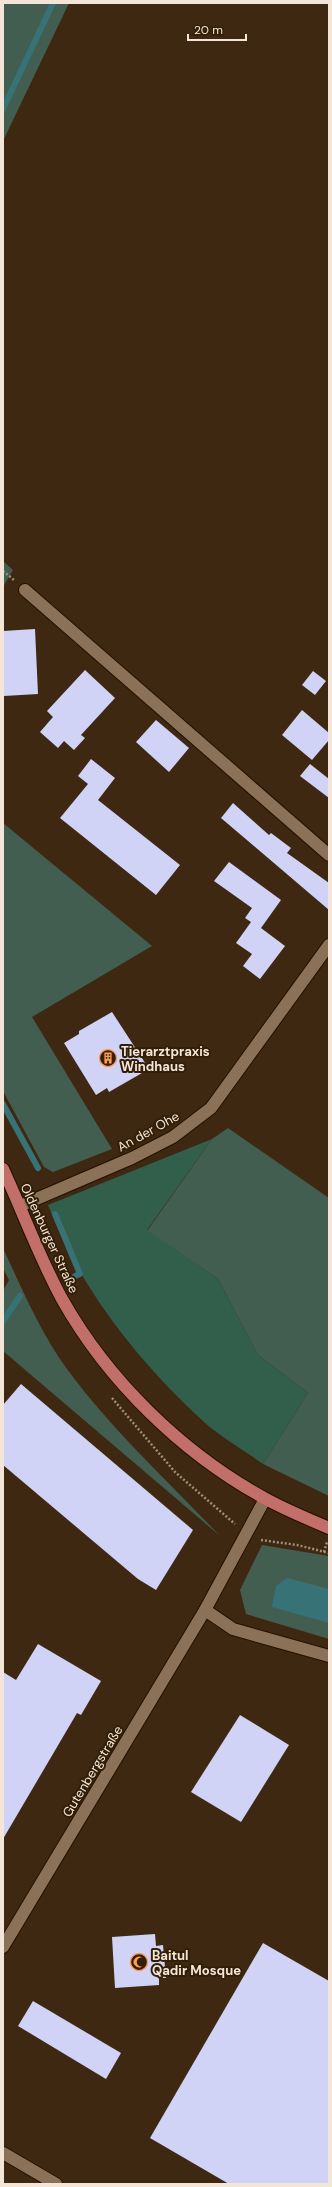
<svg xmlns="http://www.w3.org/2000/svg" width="332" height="2187" font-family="'DM Sans',sans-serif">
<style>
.green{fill:#425e51}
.forest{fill:#315f4b}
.water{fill:#377276}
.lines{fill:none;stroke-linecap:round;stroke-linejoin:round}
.stream{stroke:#377276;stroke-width:6}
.building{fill:#d0d3f6}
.minor-casing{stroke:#241000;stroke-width:14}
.major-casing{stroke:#241000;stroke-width:14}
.path{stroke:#9f8e7c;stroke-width:2.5;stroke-dasharray:2 2;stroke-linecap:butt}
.minor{stroke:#8a7158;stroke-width:12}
.major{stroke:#c26f6a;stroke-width:12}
.labels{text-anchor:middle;stroke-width:4;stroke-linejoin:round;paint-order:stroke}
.poi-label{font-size:13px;font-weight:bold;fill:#f3e5d7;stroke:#331e07;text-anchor:start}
.street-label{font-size:13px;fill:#f3e5d7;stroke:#331e07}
</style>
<rect width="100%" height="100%" fill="#3e2811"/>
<g class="green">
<path d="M3,3H69L3,141Z"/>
<path d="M3,561L13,570L3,587Z"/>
<path d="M3,823L152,946L32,1017L112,1149L53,1172L44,1167L3,1091Z"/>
<path d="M228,1128L329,1198V1496L263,1464L308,1393L258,1355L218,1279L147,1231L212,1139Z"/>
<path d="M3,1248C22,1289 40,1332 67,1369C111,1429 168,1481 219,1535L3,1351V1291L9,1280L3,1268Z"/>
<path d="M262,1545L329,1556V1639L246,1614L240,1590Z"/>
</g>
<path class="forest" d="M212,1139L147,1230L218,1279L258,1355L308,1393L263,1464C244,1450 222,1438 204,1422C138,1361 81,1290 48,1205Z"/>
<path class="water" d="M287,1578L329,1589V1623L272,1607L276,1586Z"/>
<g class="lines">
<g class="stream">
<path d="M3,109L53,3"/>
<path d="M3,1104L38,1168"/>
<path d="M55,1214L80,1274L75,1276"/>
<path d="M3,1321L20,1296"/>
</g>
</g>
<g class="building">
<path d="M35,629L38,694L4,696L3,631Z"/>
<path d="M85,670L115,698L81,735L85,738L74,750L64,741L58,748L40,732L53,717L47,711Z"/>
<path d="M313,671L326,681L315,695L302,685Z"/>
<path d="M302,710L329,733V740L312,760L282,735Z"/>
<path d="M156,720L189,748L169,772L136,742Z"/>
<path d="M91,759L115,778L98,800L180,865L156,895L60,818L88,784L78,776Z"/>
<path d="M310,764L329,779V798L300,776Z"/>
<path d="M233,803L269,835L271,833L291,848L287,853L329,883V910L221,818Z"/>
<path d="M229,862L281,900L261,928L285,946L260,979L243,966L252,954L236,943L251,922L245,918L252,908L214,881Z"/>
<path d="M112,1012L149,1069L109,1092L107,1088L96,1095L64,1043L79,1034V1031Z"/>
<path d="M21,1384L193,1530L156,1590L138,1579L3,1465V1405Z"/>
<path d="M38,1644L101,1681L81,1715L77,1713L3,1839V1672L16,1680Z"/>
<path d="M240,1715L289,1745L241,1822L191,1792Z"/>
<path d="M155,1934L156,1946L163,1945L166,1978H159V1985L115,1988L112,1937Z"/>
<path d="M263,1943L329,1981V2184H229L150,2138Z"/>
<path d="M33,2001L121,2053L106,2079L18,2026Z"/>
</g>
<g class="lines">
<g class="minor-casing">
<g id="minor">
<path d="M25,590L329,855"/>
<path d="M20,1206L132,1158L173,1137L211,1108L329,945"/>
<path d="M205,1610L233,1629L329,1656"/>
<path d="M3,1947L205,1610L265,1499"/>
<path d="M3,2153L56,2184"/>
</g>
</g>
<g class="major-casing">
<path id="major" d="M3,1169C23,1212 39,1257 62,1299C108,1381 183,1454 266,1499C286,1510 308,1519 329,1528"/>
</g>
<g class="path">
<path d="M3,571L14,580"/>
<path d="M112,1398L175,1472L235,1524"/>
<path d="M261,1540L297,1545L329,1553"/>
<path d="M324,1552L327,1542"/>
</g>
<use href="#minor" class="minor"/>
<use href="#major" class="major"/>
</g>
<defs>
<g id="building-ring" transform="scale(0.9)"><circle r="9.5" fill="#331e07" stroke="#fd9c56" stroke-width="1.5"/><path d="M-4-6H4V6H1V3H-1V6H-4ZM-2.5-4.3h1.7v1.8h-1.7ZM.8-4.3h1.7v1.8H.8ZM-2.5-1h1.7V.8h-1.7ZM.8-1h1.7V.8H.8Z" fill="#fd9c56"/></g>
<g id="mosque-ring" transform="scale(0.9)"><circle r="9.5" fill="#331e07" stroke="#fd9c56" stroke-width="1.5"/><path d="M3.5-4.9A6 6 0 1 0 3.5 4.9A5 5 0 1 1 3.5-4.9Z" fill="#fd9c56"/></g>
</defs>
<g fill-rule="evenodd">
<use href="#building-ring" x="108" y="1058"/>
<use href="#mosque-ring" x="139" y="1962"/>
</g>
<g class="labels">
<g class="poi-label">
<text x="121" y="1056">Tierarztpraxis<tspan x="121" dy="15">Windhaus</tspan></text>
<text x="152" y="1960">Baitul<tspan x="152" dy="15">Qadir Mosque</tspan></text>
</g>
<g class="street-label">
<text transform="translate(148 1131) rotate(-29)" y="5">An der Ohe</text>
<text transform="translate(50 1238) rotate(65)" y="5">Oldenburger Straße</text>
<text transform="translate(92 1771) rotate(-59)" y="5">Gutenbergstraße</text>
</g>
</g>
<rect width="332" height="2187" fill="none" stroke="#f3e5d7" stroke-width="8"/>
<path d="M188 34v6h58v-6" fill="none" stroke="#f3e5d7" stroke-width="2"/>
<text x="194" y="34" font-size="12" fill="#f3e5d7" stroke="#331e07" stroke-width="3" paint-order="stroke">20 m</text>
</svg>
